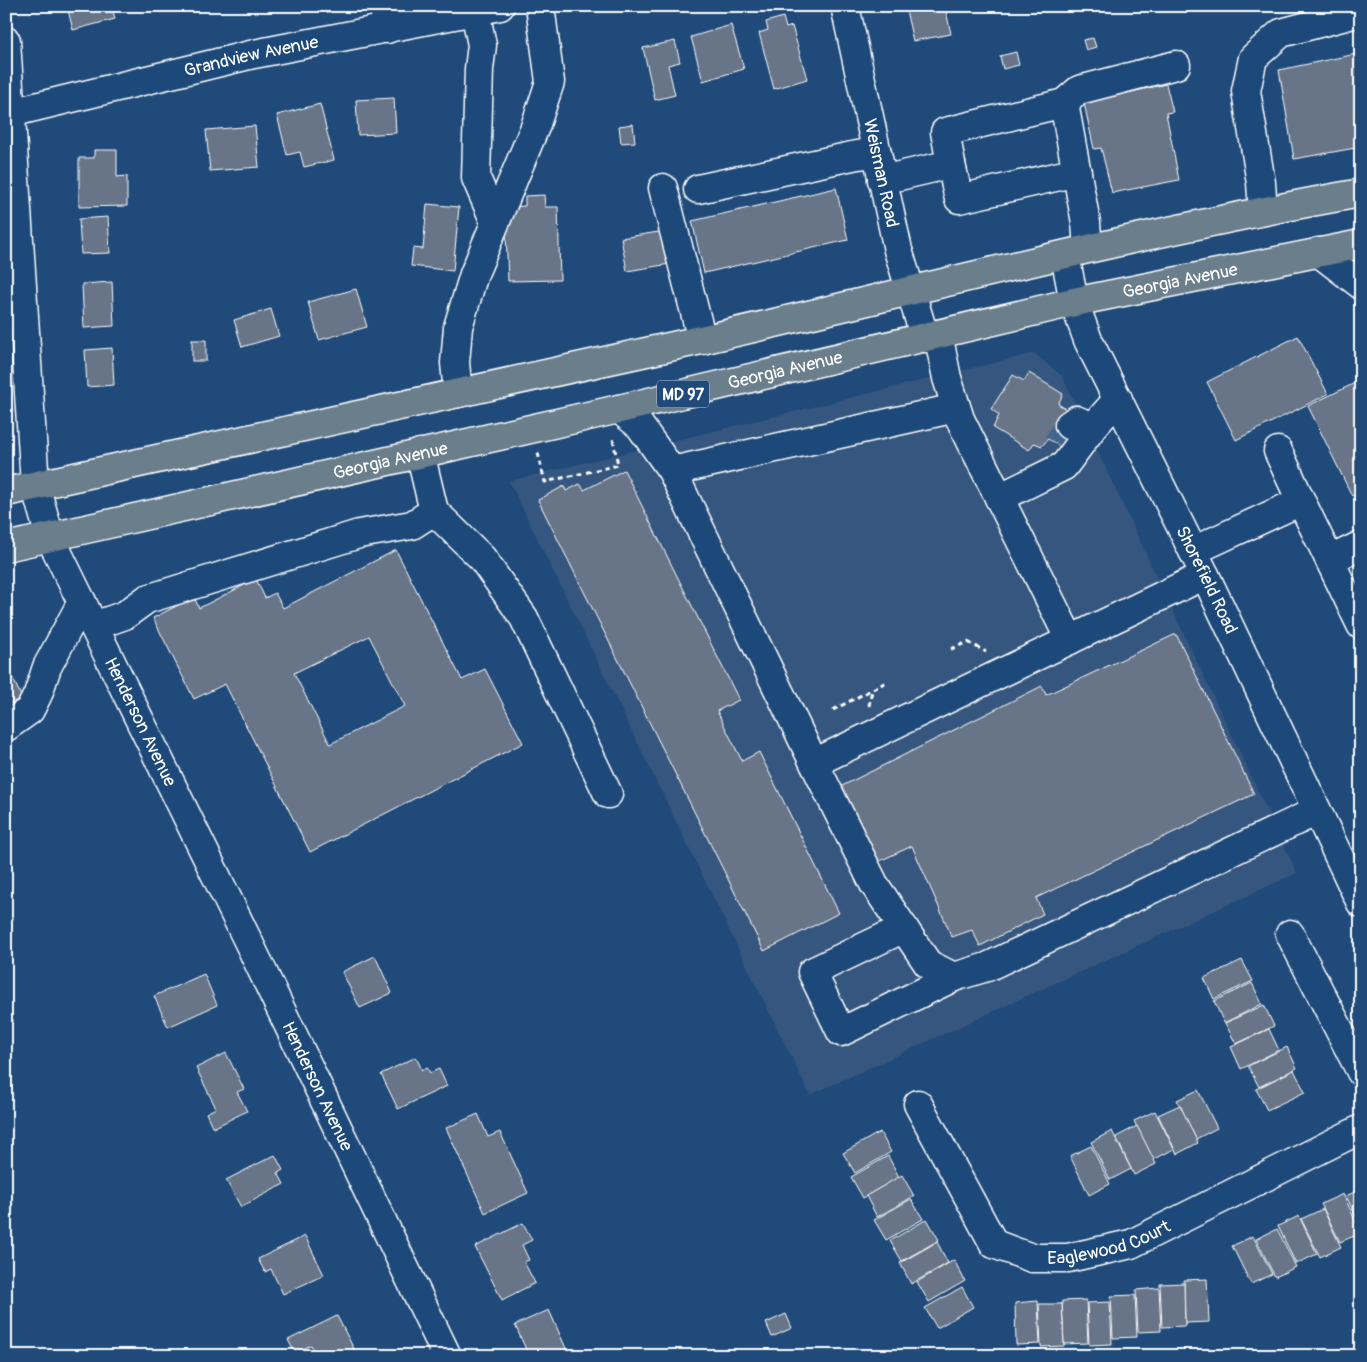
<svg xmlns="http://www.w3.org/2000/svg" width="1367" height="1362" font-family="Pangolin,sans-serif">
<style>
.built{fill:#35577e}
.building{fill:#687588;stroke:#fff;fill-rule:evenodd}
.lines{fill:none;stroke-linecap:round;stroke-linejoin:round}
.minor-tunnel{stroke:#41658e;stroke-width:28;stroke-dasharray:28 14;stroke-linecap:butt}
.minor-casing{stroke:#fff;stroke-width:31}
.major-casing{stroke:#fff;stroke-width:31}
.path{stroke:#fff;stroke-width:3;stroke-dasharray:5 4;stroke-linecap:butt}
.minor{stroke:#1f4a7a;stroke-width:28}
.major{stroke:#6b7e8b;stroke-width:28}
.labels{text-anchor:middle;stroke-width:5;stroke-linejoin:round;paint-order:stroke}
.shield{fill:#1f4a7a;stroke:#bcc9d7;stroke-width:1}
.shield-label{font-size:16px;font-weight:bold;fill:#fff}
.street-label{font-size:18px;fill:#fff;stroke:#1f4a7a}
</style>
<rect width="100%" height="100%" fill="#1f4a7a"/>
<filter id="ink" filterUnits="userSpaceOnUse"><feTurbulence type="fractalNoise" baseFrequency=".02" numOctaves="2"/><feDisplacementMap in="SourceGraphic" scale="10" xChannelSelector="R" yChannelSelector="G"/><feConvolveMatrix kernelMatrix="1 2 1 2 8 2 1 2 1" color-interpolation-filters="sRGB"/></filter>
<g filter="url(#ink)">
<path class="built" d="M1034,353L1062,376L1297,873L810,1095L509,481Z"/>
<g class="building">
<path d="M67,6H114L112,7L115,19L73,30Z"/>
<path d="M905,6H945L951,34L913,41Z"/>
<path d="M783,17L786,28L792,26L807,79L774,89L759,33L768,30L766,22Z"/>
<path d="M731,25L744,69L703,81L691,37Z"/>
<path d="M1093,38L1096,47L1086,50L1083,40Z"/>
<path d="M675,41L680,62L668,65L675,95L655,100L643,48Z"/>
<path d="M1016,52L1019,65L1003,69L1000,56Z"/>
<path d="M1361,53V147L1294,159L1279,70Z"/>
<path d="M1166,84L1173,112L1166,113L1179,180L1112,193L1101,148L1094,149L1084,103Z"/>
<path d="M394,98L396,133L358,135L356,100Z"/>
<path d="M320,104L334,160L304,167L300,152L287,155L277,115Z"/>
<path d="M633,124L635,142L621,143L619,126Z"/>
<path d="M255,126L259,167L210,171L206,130Z"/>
<path d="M94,150H117V177L127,176V206L79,207V158H94Z"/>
<path d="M836,188L848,240L704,273L692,221Z"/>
<path d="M544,195L545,207H558L560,280L508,281L505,207L525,206V196Z"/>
<path d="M427,204L459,207L453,271L411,266L413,248L423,249Z"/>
<path d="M108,217L110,253L81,254L79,219Z"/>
<path d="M671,230L676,263L627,271L621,238Z"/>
<path d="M112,282L114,326L84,328L82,284Z"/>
<path d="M356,289L367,327L319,340L308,302Z"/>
<path d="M271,309L279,336L242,347L234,320Z"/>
<path d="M1298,336L1328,394L1236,440L1207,382Z"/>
<rect x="192" y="340" width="14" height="21"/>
<path d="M112,348L114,385L87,387L85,350Z"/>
<path d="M1029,373L1063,394L1058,404L1066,409L1062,421L1073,453L1048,439L1042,446L1034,443L1029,450L993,428L999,415L991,409L1013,375L1024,381Z"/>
<path d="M1361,380V492L1352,496L1308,406Z"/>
<path d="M624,470L739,700L717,711L742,761L759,752L839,913L764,951L538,500L564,486L566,491L580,484L584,490Z"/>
<path d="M396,550L462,680L485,669L523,743L310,852L225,684L194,699L153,618L194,597L199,608L256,579L265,598L275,593L283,608ZM369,636L405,706L330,744L294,673Z"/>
<path d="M1176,634L1254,794L1036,898L1043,914L980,946L972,930L952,937L912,846L873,864L838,788L1042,686L1046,695Z"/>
<path d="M6,664L22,698L6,705Z"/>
<path d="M375,956L392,993L360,1008L342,972Z"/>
<path d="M1242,960L1253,981L1214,999L1204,978Z"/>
<path d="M204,974L217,1005L168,1027L154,996Z"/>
<path d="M1252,983L1262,1004L1224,1023L1214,1001Z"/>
<path d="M1264,1005L1274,1026L1236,1044L1225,1023Z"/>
<path d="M1269,1029L1279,1050L1241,1069L1231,1047Z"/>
<path d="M1287,1047L1297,1068L1259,1087L1248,1066Z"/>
<path d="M226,1053L244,1089L237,1092L247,1111L213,1128L206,1113L216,1108L196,1068Z"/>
<path d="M416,1057L422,1070L427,1067L430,1073L439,1069L447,1086L398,1109L381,1074Z"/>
<path d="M1294,1070L1305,1092L1267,1110L1256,1089Z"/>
<path d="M1198,1090L1217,1128L1196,1139L1177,1100Z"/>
<path d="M1180,1105L1198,1143L1177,1154L1158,1115Z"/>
<path d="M1155,1111L1174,1149L1153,1160L1134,1121Z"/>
<path d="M478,1114L488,1137L500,1132L528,1193L485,1213L446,1128Z"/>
<path d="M1137,1126L1156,1164L1134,1175L1116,1137Z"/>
<path d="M1112,1131L1131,1169L1110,1180L1091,1142Z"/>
<path d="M880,1132L891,1152L855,1173L843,1153Z"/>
<path d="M1091,1146L1110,1184L1089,1195L1070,1156Z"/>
<path d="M275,1155L283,1170L278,1173L284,1184L241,1207L226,1180Z"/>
<path d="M888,1156L899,1177L863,1198L851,1177Z"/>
<path d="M902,1175L914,1196L877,1217L866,1196Z"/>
<path d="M1361,1189V1227L1346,1196Z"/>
<path d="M1343,1194L1361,1233L1340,1242L1321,1204Z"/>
<path d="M911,1199L923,1219L886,1240L874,1220Z"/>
<path d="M1323,1209L1341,1247L1320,1257L1301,1219Z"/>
<path d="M1299,1216L1317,1254L1296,1264L1278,1226Z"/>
<path d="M927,1219L939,1240L902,1261L890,1241Z"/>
<path d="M523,1223L532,1240L522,1245L529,1260L524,1262L535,1283L502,1300L475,1247Z"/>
<path d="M1277,1229L1296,1267L1275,1277L1256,1239Z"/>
<path d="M305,1236L324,1275L283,1294L271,1269L265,1272L258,1259Z"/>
<path d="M1253,1236L1272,1274L1251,1284L1232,1246Z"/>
<path d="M937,1242L948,1263L911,1284L900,1263Z"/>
<path d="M954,1260L965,1281L929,1302L917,1282Z"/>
<path d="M1207,1279L1209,1322L1185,1323L1184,1280Z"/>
<path d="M1184,1283L1185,1326L1162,1327L1160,1284Z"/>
<path d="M962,1287L973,1307L937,1328L925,1308Z"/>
<path d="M1159,1288L1161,1331L1138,1332L1136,1290Z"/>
<path d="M1135,1295L1137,1337L1113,1338L1111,1296Z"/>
<path d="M1086,1300L1088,1343L1064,1344L1062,1301Z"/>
<path d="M1038,1301L1040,1344L1016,1345L1015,1303Z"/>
<path d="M1110,1302L1112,1344L1089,1345L1087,1303Z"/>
<path d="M1039,1304H1062L1064,1346L1041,1347Z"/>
<path d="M549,1310L568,1353L562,1356H529L515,1325Z"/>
<path d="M786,1314L792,1328L772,1337L766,1323Z"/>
<path d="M337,1316L355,1351L345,1356H317L311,1345L295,1353L288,1340Z"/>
</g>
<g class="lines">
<path class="minor-tunnel" d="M1057,444L1069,425"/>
<g class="minor-casing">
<g id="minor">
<path d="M384,6L387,29"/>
<path id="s1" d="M845,6L898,250L925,338"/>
<path d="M475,11L482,45L479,69L476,178L495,222"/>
<path id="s2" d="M6,41L35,485L50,537L249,943L447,1356"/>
<path d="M1064,103L1079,90L1176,65"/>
<path id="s3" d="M6,114L254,54L500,6"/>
<path d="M951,164L959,199L1077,172"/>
<path d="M882,180L951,164L945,132L1064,103L1086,223L1088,248"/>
<path d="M663,188L702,340"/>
<path d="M698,189L857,155L877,153"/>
<path d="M1263,211L1261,183L1246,91L1253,58L1281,33L1361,12"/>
<path d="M1318,252L1361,285"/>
<path id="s4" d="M1065,255L1074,302L1088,340L1205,575L1361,903"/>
<path d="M938,334L947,378L960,419L1070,640"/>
<path d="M458,393L455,363L458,327L474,274L535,127L550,82L540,6"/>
<path d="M619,409L640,426L672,471L814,763L1205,575"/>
<path d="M1069,425L1076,420L1093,427"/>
<path d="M420,453L434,511L482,558L524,618L608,794"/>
<path d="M672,471L956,408"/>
<path d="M999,498L1064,466L1093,427L1118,399"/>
<path d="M1301,501L1361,625"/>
<path d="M1193,551L1301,501L1278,451"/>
<path d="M1330,560L1361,545"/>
<path d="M94,626L125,615L147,599L359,534L412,525L434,511"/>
<path d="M6,727L30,710L38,694L47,667L82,602"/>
<path d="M814,763L874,884L928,964L954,977L987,967L1317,811"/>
<path d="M904,928L812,972L841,1032L954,977"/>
<path d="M1290,934L1361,1072"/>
<path id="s5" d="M918,1104L994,1244L1032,1258H1068L1131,1244L1361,1129"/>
</g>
</g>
<g class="major-casing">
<g id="major">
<path d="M6,492C238,440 470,392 701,340C921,290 1139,232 1361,193"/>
<path id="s6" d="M6,547L619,409L1074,302L1361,244"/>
</g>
</g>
<g class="path">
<path d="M538,453L545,482L618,465L613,439"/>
<path d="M951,649L968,642L986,652"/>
<path d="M869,706L872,690"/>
<path d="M833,710L888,681"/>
</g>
<use href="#minor" class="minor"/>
<use href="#major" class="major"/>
</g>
</g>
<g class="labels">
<rect class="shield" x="657" y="380.5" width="52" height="27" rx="4"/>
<g class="shield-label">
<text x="683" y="400">MD 97</text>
</g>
<g class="street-label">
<text dy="6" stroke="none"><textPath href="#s3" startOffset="252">Grandview Avenue</textPath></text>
<text dy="6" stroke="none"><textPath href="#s1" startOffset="171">Weisman Road</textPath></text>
<text dy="6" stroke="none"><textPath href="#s6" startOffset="1204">Georgia Avenue</textPath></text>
<text dy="6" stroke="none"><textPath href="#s6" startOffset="799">Georgia Avenue</textPath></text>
<text dy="6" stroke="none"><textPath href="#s6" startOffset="394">Georgia Avenue</textPath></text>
<text dy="6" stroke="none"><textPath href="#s4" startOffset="356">Shorefield Road</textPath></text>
<text dy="6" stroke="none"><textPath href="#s2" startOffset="705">Henderson Avenue</textPath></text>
<text dy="6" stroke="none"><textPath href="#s2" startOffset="1110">Henderson Avenue</textPath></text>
<text dy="6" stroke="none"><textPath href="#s5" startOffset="279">Eaglewood Court</textPath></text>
</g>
</g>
<rect width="1367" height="1362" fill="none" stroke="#1f4a7a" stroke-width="25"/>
<rect x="12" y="12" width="1342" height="1337" fill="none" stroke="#fff" stroke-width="2" filter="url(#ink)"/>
</svg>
